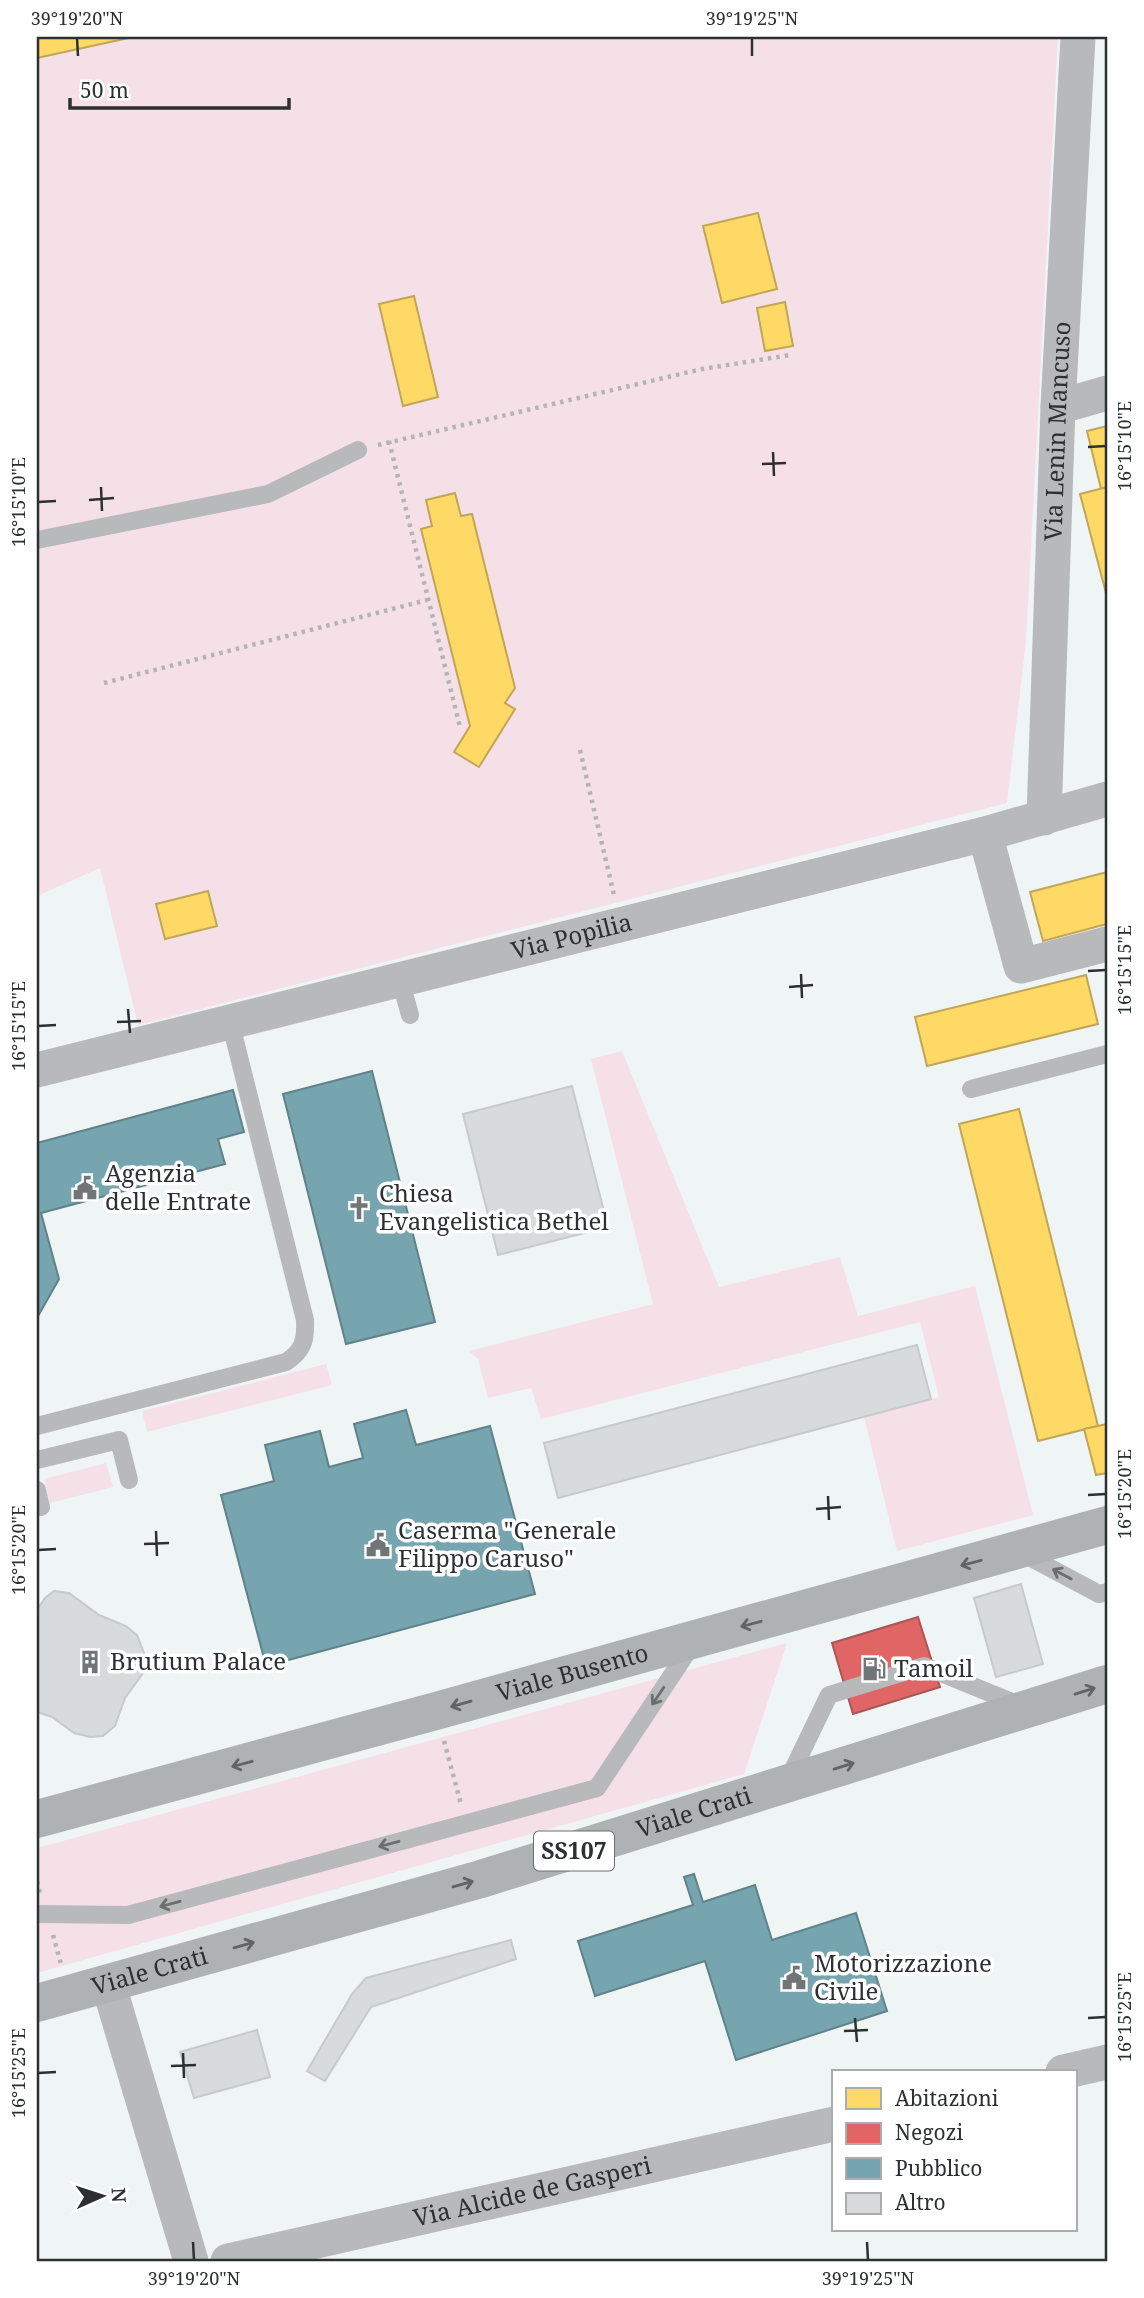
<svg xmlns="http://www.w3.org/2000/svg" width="1144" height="2298" font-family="'Noto Serif',serif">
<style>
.green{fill:#f6e0e7}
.homes{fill:#ffd966;stroke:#c0a656;stroke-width:2}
.shops{fill:#e06666;stroke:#aa5656;stroke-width:2}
.public{fill:#76a5af;stroke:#608289;stroke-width:2}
.building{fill:#d7dbdb;stroke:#c6cacb;stroke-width:2}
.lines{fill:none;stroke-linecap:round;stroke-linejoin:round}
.path{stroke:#b3b5b5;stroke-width:4.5;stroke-dasharray:3.5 5;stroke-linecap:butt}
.lane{stroke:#b7b9ba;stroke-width:18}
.street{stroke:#b7b9ba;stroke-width:35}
.primary{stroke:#aeb2b2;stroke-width:38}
.oneway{stroke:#606465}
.oneway2{stroke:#6b6e6f}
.ticks{fill:none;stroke:#2c3031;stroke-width:2.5}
.labels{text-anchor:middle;stroke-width:7;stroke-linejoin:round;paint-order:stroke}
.shield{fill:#fff;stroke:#6b6e6f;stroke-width:2}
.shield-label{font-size:23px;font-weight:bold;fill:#2c3031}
.street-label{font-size:24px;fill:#2c3031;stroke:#fff}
.poi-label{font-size:24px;fill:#2c3031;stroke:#fff;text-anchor:start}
.neatline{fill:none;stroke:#2c3031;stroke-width:2.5}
.ticks-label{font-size:18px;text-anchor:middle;fill:#2c3031}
</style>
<rect width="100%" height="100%" fill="#eff4f5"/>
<g class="green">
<path d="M37,37H1058L1026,641L1007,803L138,1025L100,868L37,896Z"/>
<path d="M622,1051L719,1287L840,1257L858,1316L975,1286L1033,1515L897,1551L864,1417L939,1397L920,1322L541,1419L531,1388L488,1398L478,1359L469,1351L653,1304L591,1059Z"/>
<path d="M326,1364L332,1385L147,1432L142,1411Z"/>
<path d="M106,1463L113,1487L50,1503L44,1479Z"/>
<path d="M787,1643L744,1774L37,1973V1848Z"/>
</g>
<g class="homes">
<path d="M37,37H133L37,58Z"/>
<path d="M758,213L777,289L722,303L703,226Z"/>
<path d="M414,296L438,397L403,406L379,304Z"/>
<path d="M785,302L793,346L765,351L757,308Z"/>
<path d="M1107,426V487L1101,489L1087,431Z"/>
<path d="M1107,487V597L1080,494Z"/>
<path d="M455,493L461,516L472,514L515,688L505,703L515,709L479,767L454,752L470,726L421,529L432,526L426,500Z"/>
<path d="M1107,872V924L1043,941L1030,892Z"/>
<path d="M208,891L217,926L165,939L156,904Z"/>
<path d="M1086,975L1098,1024L927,1066L915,1017Z"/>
<path d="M1019,1109L1098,1426L1038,1441L959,1124Z"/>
<path d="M1107,1424V1473L1096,1475L1084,1429Z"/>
</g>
<path class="shops" d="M918,1617L940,1687L853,1714L832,1643Z"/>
<g class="public">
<path d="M372,1071L435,1322L346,1344L283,1094Z"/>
<path d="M233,1090L244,1132L218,1139L225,1164L41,1213L59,1279L37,1318V1143Z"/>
<path d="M406,1410L416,1445L490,1426L535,1594L266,1666L221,1495L274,1481L265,1445L320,1431L329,1467L363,1458L354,1424Z"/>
<path d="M694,1874L703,1902L755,1885L772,1940L856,1913L887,2011L736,2060L705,1961L595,1996L578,1941L693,1905L684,1877Z"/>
</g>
<g class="building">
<path d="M572,1086L608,1227L498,1255L463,1114Z"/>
<path d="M917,1345L931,1399L558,1498L544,1443Z"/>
<path d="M1021,1584L1043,1664L996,1677L974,1598Z"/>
<path d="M54,1591L69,1593L99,1615L126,1626L137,1635L144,1653V1672L125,1698L115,1726L103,1736L90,1737L74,1733L52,1717L37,1712V1610L45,1598Z"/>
<path d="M511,1940L516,1959L371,2007L325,2081L307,2071L352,1994L366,1978Z"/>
<path d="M257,2030L270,2077L194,2098L180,2052Z"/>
</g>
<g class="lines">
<g class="path">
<path d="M389,441L460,727"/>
<path d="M378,445L702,369L790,355"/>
<path d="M104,683L427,600"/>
<path d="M580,750L614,895"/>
<path d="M444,1741L461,1804"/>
<path d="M37,1881L40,1893"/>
<path d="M53,1935L61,1964"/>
</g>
<g class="lane">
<path d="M37,540L268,494L358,450"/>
<path d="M400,979L410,1015"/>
<path d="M971,1089L1107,1054"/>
<path d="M37,1426L286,1362C303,1351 306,1340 305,1320L230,1021"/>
<path d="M37,1460L119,1440L129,1480"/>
<path d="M37,1490L41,1507"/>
<path d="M1020,1552L1099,1594L1107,1592"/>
<path d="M788,1780L829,1695L924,1666L1019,1705"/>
<path d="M37,1914L128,1915L597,1788L692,1645"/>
</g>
<g class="street">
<path d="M1058,407L1107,393"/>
<path id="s1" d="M1044,818L1058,407L1078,37"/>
<path d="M985,834L1021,966L1107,944"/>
<path id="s2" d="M37,1070L985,834L1107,799"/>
<path d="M108,1983L191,2261"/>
<path d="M1063,2072L1107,2062"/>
<path id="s3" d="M228,2261L834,2124"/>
</g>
<g class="primary">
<path id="s4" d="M37,1819L436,1711L1107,1525"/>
<path id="s5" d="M37,2003L481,1879L1107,1684"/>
</g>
</g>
<defs><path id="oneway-shaft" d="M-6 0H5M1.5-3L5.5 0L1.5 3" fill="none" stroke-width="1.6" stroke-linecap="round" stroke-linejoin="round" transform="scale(1.75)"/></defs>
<g class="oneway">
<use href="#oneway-shaft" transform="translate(971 1563) rotate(165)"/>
<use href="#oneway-shaft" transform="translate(751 1624) rotate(165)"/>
<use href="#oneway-shaft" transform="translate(1085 1691) rotate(-17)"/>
<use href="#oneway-shaft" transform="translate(461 1704) rotate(164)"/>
<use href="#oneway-shaft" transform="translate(242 1764) rotate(165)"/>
<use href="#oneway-shaft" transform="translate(844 1766) rotate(-17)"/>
<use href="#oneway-shaft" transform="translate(463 1884) rotate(-16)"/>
<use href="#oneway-shaft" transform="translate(244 1945) rotate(-16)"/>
</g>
<g class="oneway2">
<use href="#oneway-shaft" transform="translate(1062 1574) rotate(-152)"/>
<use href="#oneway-shaft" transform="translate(658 1696) rotate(124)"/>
<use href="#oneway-shaft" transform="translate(389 1844) rotate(165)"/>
<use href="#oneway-shaft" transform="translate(170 1904) rotate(165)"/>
</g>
<path class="ticks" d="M77,38L78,56M752,38V56M1088,447L1106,446M773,452L774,476M762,464L786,463M101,487L102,511M89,500L114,498M38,502L56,501M1088,971L1106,970M801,974L802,998M789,987L813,985M128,1009L130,1033M117,1022L141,1021M38,1026L56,1025M1088,1495L1106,1494M828,1496L829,1520M816,1509L841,1507M156,1531L157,1556M144,1544L169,1543M38,1550L56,1549M855,2018L857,2042M1088,2018L1106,2017M844,2031L868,2030M183,2053L184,2078M171,2066L196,2065M38,2073L56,2072M193,2242L194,2260M867,2242L868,2260"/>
<defs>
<g id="civic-bare" transform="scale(1.89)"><path d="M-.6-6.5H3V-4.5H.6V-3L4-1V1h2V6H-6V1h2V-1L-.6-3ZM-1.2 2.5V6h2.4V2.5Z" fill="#707576" stroke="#fff" stroke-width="2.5" paint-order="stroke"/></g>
<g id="church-bare" transform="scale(1.89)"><path d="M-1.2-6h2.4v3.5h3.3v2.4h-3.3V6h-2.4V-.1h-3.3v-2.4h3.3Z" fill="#707576" stroke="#fff" stroke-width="2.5" paint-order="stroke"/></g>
<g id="building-bare" transform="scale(1.89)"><path d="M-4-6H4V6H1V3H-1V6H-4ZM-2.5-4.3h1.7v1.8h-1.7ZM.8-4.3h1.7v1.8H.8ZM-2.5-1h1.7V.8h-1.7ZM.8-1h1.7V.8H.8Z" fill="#707576" stroke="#fff" stroke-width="2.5" paint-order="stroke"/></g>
<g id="fuel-bare" transform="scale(1.89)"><path d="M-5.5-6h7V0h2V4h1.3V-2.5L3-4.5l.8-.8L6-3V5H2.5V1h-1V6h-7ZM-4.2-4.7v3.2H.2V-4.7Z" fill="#707576" stroke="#fff" stroke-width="2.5" paint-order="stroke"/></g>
</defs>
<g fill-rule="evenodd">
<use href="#civic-bare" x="85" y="1188"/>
<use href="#church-bare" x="359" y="1208"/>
<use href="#civic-bare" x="378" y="1545"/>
<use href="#building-bare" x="90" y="1662"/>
<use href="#fuel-bare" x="874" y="1669"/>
<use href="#civic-bare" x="794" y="1978"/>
</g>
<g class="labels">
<rect class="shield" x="534" y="1831.5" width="80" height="39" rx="5"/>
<g class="shield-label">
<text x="574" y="1859">SS107</text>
</g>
<g class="street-label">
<text dy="8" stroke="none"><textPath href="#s1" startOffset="387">Via Lenin Mancuso</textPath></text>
<text dy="8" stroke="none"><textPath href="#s2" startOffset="551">Via Popilia</textPath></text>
<text dy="8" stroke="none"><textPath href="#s4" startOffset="555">Viale Busento</textPath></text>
<text dy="8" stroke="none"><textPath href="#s5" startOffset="684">Viale Crati</textPath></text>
<text dy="8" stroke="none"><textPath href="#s5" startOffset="117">Viale Crati</textPath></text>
<text dy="8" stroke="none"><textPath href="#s3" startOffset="312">Via Alcide de Gasperi</textPath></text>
</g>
<g class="poi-label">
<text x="105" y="1182">Agenzia<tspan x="105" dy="28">delle Entrate</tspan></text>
<text x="379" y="1202">Chiesa<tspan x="379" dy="28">Evangelistica Bethel</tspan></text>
<text x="398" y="1539">Caserma "Generale<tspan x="398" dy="28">Filippo Caruso"</tspan></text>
<text x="110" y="1670">Brutium Palace</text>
<text x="894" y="1677">Tamoil</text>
<text x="814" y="1972">Motorizzazione<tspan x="814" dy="28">Civile</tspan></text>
</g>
</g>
<rect width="1144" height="2298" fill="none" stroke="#ffffff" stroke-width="77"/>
<rect x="832" y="2070" width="245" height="161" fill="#ffffff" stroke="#abacad" stroke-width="2"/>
<rect x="846" y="2088" width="35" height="21" fill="#ffd966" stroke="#abacad" stroke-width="2"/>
<text x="895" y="2106" font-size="21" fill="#2c3031">Abitazioni</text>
<rect x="846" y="2123" width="35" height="21" fill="#e06666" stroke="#abacad" stroke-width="2"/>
<text x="895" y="2140" font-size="21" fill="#2c3031">Negozi</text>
<rect x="846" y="2158" width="35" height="21" fill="#76a5af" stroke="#abacad" stroke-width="2"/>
<text x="895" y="2176" font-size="21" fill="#2c3031">Pubblico</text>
<rect x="846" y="2193" width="35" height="21" fill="#d7dbdb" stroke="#abacad" stroke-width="2"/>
<text x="895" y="2210" font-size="21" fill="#2c3031">Altro</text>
<g transform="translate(102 2196) rotate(87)" stroke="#ffffff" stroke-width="5" paint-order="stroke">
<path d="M0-5L12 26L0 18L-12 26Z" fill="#2c3031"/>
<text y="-10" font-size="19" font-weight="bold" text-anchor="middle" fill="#2c3031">N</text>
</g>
<path d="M70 98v10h219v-10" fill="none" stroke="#2c3031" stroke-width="3.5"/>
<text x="80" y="98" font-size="21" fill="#2c3031" stroke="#ffffff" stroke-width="5" paint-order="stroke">50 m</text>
<rect x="38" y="38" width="1068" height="2222" class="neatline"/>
<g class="ticks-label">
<text x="77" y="25">39°19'20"N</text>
<text x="752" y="25">39°19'25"N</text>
<text transform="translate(1125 446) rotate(-90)" y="6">16°15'10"E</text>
<text transform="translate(19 502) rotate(-90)" y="6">16°15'10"E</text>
<text transform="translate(1125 970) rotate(-90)" y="6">16°15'15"E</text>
<text transform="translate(19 1026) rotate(-90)" y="6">16°15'15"E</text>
<text transform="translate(1125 1494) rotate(-90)" y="6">16°15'20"E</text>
<text transform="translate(19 1550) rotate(-90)" y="6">16°15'20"E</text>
<text transform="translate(1125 2017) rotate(-90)" y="6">16°15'25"E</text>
<text transform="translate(19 2073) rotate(-90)" y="6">16°15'25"E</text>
<text x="194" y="2285">39°19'20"N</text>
<text x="868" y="2285">39°19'25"N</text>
</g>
</svg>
